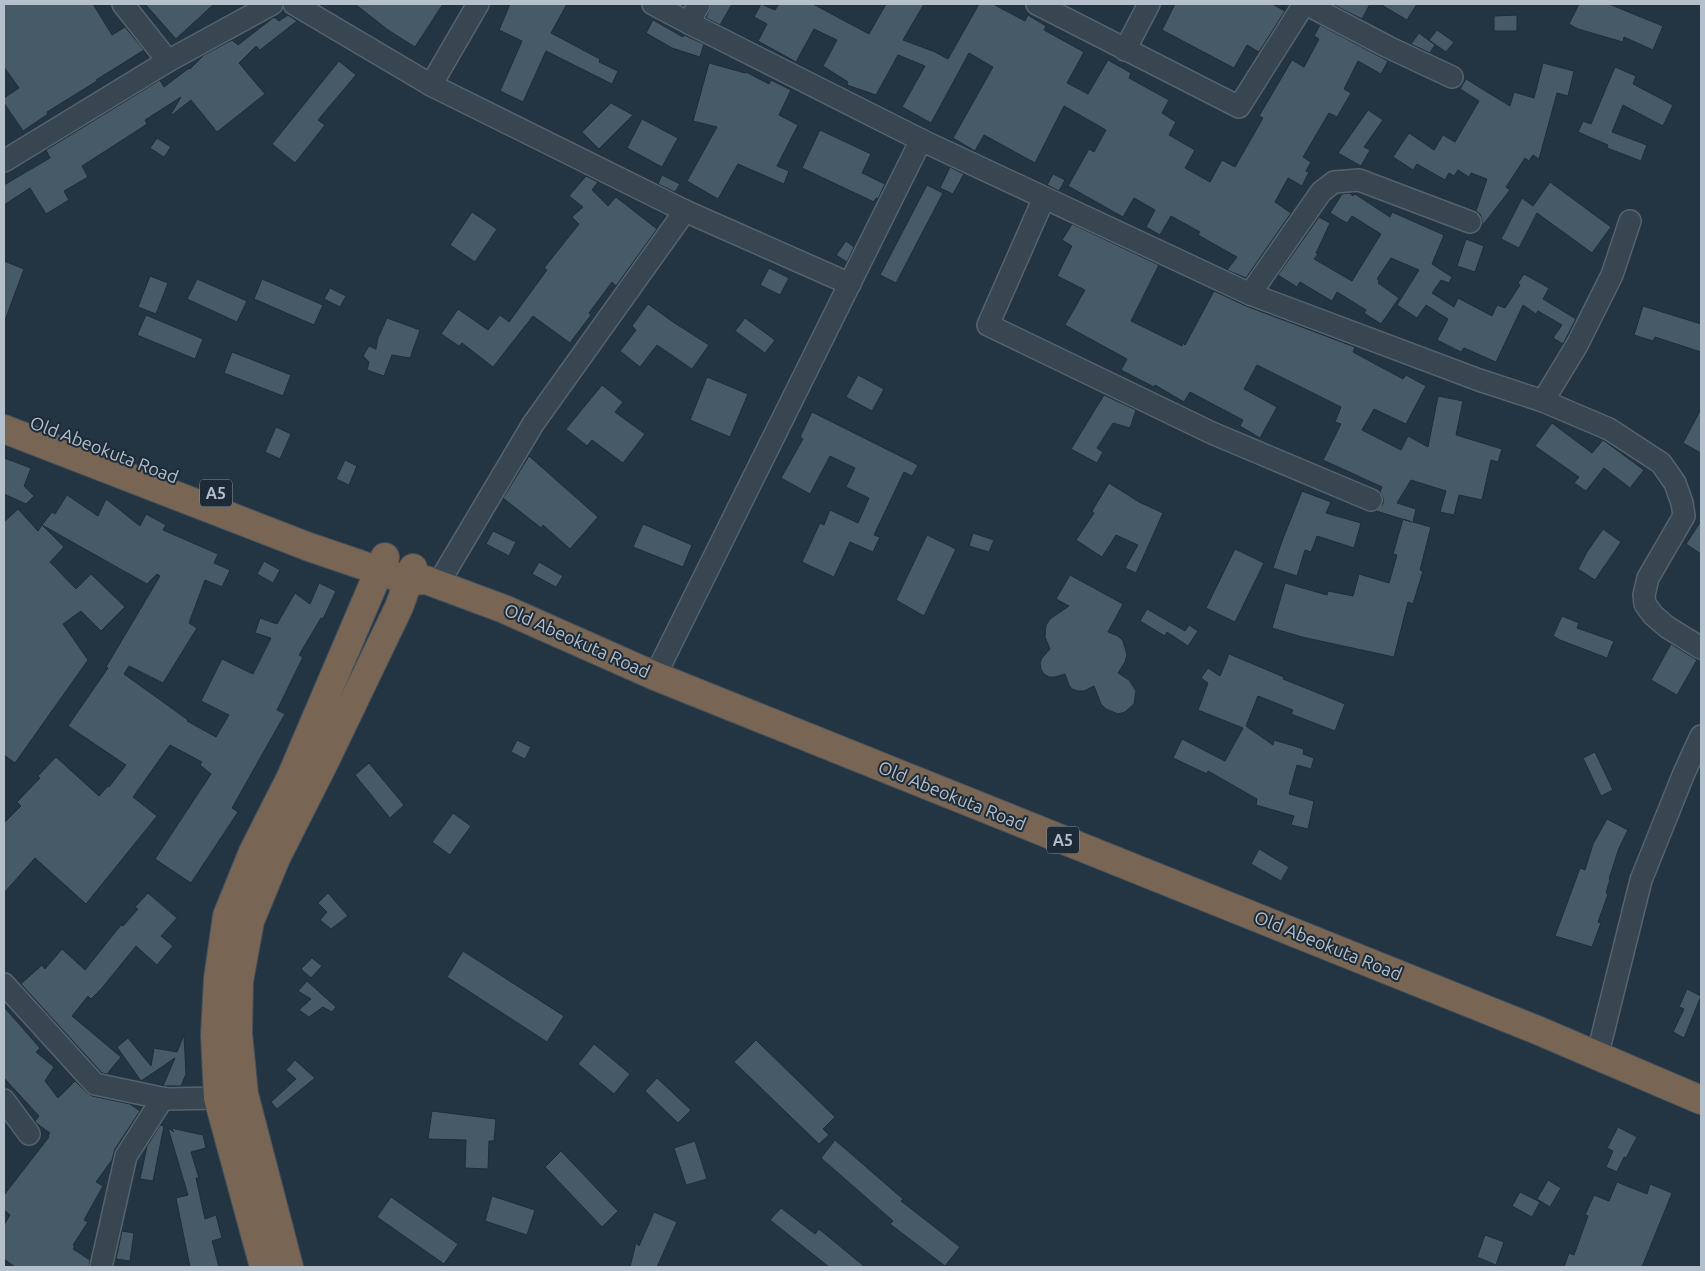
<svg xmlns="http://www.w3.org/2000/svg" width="1705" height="1271" font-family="Ubuntu,sans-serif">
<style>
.building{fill:#475a68;stroke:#1e2d39}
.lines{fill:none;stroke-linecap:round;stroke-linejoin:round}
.minor-casing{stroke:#55636f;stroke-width:24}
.highway-casing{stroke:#42505c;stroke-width:30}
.minor{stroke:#374651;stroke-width:21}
.highway{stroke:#786554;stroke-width:28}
.labels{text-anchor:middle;stroke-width:4;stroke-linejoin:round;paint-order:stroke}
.shield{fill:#1c2b37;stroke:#86939f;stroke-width:1}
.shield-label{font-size:16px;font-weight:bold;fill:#b4c0cc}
.street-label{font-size:18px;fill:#b4c0cc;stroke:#1c2b37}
</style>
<rect width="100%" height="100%" fill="#233442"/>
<g class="building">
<path d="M4,4H93L112,35L125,27L144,50L96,80L97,81L47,112L48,114L23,131L4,103V98L19,88L4,67Z"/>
<path d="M145,4H214L176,39Z"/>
<path d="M355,4H443L415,47L388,30Z"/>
<path d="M510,4H567L551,33L600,59L599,62L618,71L612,84L546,51L523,102L500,91L522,41L499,30Z"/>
<path d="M711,4H732L720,25L706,18Z"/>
<path d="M761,4L775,10L779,4H813L869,34L886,4H924L903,40L935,52L948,59L979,4H993L1025,21L1028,15L1046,26L1044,30L1084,52L1067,83L1088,94L1108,60L1131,73L1129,78L1169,100L1162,113L1176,122L1169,135L1195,150L1185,168L1210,182L1222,160L1235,167L1263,118L1259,116L1292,60L1304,67L1319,39L1314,36L1320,25L1388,61L1381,74L1358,61L1344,89L1351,93L1337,117L1329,113L1303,157L1311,162L1306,171L1309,172L1302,186L1288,178L1275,202L1291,213L1246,278L1227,270L1237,257L1198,235L1200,232L1171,216L1160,235L1146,227L1155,210L1134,198L1123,217L1068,186L1089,149L1094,152L1106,130L1064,106L1035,163L984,135L975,151L953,138L993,67L969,53L931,123L902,107L925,66L898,55L876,95L847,85L848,82L823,66L837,40L814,29L796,62L758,41L767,24L754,17Z"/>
<path d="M1175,4H1272L1285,11L1259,52L1247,45L1234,68L1162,30Z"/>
<path d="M1332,4H1370L1362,19Z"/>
<path d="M1380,4H1417L1407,20Z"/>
<path d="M1579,4H1609L1663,26L1653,50L1624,37L1623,42L1578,29L1569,24Z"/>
<path d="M288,15L297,21L260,50L256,46L239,63L265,94L217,132L191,100L172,115L171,114L181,97L145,120L147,124L138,130L82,166L88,177L64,191L69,200L46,214L30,188L4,205V185L50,158L46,150L160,80L164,87L189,68L190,69L204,55L232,40L238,45L274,17L279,21Z"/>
<path d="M1517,15V31H1494V16Z"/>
<path d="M653,20L683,37L684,35L704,44L700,57L672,48L646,33Z"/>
<path d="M1437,30L1454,42L1446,52L1429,40Z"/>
<path d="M1419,33L1435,45L1430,53L1411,44Z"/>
<path d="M339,61L356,75L318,120L325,125L295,163L272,144Z"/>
<path d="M709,63L745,73L746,72L769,84L771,80L791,90L779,115L798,125L777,166L789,171L784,184L738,164L718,199L687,181L717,127L693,121Z"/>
<path d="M1543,63L1574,71L1568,96L1557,93L1539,159L1533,155L1529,161L1525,158L1506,187L1510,190L1482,226V220L1480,214L1476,211L1487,179L1471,173L1469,177L1458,170L1454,176L1449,173L1445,180L1417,164L1413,170L1393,157L1409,133L1434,150L1443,135L1455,142L1479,101L1460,89L1466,79L1510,106L1514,92L1534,98Z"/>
<path d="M1615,67L1636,76L1633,84L1673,105L1663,126L1623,105L1612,132L1647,145L1641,161L1607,148L1608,145L1578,132L1583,121L1591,124Z"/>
<path d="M611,103L633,115L599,149L582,132Z"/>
<path d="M1368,110L1383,120L1364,147L1370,150L1361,166L1338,153Z"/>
<path d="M642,119L678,138L662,167L627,148Z"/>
<path d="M820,130L871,154L862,173L885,184L878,199L876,198L874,202L802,168Z"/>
<path d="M157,138L171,147L164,157L150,148Z"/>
<path d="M950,167L964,174L953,194L940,188Z"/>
<path d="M1053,174L1065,180L1059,191L1047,185Z"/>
<path d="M662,175L680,184L675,192L658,184Z"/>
<path d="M586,176L598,182L592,190L608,206L616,197L657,229L616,286L612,282L589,313L591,315L570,343L533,316L493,367L462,343L459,346L441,334L458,309L488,330L500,315L509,322L547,270L544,268L579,224L572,217L583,207L569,196Z"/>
<path d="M1550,182L1611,227L1592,253L1537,213L1519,248L1501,239L1522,198L1533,206Z"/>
<path d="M927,185L943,193L896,283L880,275Z"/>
<path d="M1349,193L1353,196L1355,194L1390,217L1392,212L1444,235L1432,264L1452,277L1449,283L1441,280L1432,293L1454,307L1458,298L1492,316L1497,305L1505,308L1520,285L1518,283L1524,274L1549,288L1543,299L1576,319L1563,344L1553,338L1562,325L1538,311L1536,314L1523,305L1496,362L1464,348L1461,352L1437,340L1448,319L1426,305L1417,318L1397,305L1419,270L1391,258L1377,279L1379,281L1378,283L1399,298L1381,324L1364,313L1366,310L1337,292L1332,301L1300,282L1297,287L1278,275L1319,217L1330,223L1316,253L1318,254L1314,259L1352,281L1381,234L1352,216L1347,223L1330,213L1342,194Z"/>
<path d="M472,212L497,229L475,262L450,245Z"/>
<path d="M1072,224L1159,265L1131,321L1182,346L1183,343L1185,345L1214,291L1246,306L1355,347L1353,352L1403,379L1406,375L1426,386L1406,424L1374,409L1362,430L1401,450L1408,436L1428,447L1438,396L1463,401L1456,435L1502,449L1498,462L1491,460L1482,500L1459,495L1454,515L1440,512L1446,491L1411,480L1397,503L1416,509L1413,522L1431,527L1420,570L1423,571L1413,604L1408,602L1394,657L1302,637L1272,628L1285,583L1327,595L1328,591L1353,596L1359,574L1389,583L1397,555L1393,554L1403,519L1412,522L1376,511L1383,504V498L1380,492L1382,487L1323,460L1341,424L1335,422L1341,407L1257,365L1244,389L1277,407L1260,438L1240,426L1243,420L1190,392L1184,402L1155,385L1154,387L1121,370L1127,359L1065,325L1085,290L1057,276L1072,246L1062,240Z"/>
<path d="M1466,239L1484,246L1475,272L1457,266Z"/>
<path d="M846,241L854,247L847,262L836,255Z"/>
<path d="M4,261L24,269L5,320H4Z"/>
<path d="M769,268L789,278L780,295L760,285Z"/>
<path d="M150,276L168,283L156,314L138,307Z"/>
<path d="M197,279L247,301L237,322L187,299Z"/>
<path d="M262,279L323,305L314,325L254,299Z"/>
<path d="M330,288L346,296L340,307L324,299Z"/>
<path d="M648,304L673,322L709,345L692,369L657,345L640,367L620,351L636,330L632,326Z"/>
<path d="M1643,306L1701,324V352L1655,337L1653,341L1634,335Z"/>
<path d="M146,315L203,339L195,359L137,335Z"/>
<path d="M387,318L420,330L410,358L392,355L384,376L367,370L369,362L363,356L369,346L376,349L378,338Z"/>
<path d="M745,318L775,340L765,353L735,331Z"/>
<path d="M232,352L291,375L283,396L224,373Z"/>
<path d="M858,375L884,389L872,411L846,397Z"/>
<path d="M707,377L748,394L730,437L690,420Z"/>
<path d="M602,385L623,402L615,412L645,434L623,463L592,440L587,446L566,429Z"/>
<path d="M1104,395L1136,410L1130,428L1113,423L1097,448L1103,452L1097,463L1071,449Z"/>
<path d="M1701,409V453L1683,443Z"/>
<path d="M812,412L918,465L912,476L904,472L874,535L880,537L873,552L850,542L834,577L802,562L820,523L824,525L830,510L858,523L869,498L846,487L855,468L830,456L810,494L781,478L803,439L800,437Z"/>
<path d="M1552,423L1592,453L1603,440L1644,470L1630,488L1604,468L1586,491L1574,483L1579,477L1535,446Z"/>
<path d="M276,427L291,434L280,459L265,452Z"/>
<path d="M529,456L598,517L570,549L543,525L541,528L503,498Z"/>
<path d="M4,458L31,468L24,486L34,496L26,504L4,494Z"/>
<path d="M345,460L357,466L349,485L336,479Z"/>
<path d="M1109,483L1139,502L1163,513L1136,573L1125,568L1138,545L1116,535L1102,557L1076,540L1094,513L1092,511Z"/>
<path d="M1302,491L1331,502L1326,513L1361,523L1354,548L1317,536L1311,552L1305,550L1297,576L1273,568L1282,541Z"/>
<path d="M67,495L98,516L106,499L140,526L146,514L166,525L163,530L218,554L214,563L230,570L222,587L205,580L189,623L197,628L163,683L129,666L124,674L188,720L187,721L216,737L229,715L201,701L222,659L253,674L271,638L255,633L260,618L277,624L295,593L310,604L319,583L336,591L323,619L321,618L299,655L303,657L277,710L285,714L232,808L238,812L191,883L155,859L211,774L200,765L202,762L170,745L133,797L157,816L86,904L35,858L4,893V823L21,806L17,802L40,778L38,776L56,757L99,796L108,786L109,787L126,765L68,726L108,668L106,667L160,576L157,574L147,584L42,525L52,512L55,514Z"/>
<path d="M18,509L38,531L42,525L64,547L50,562L76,589L91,574L125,607L101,631L81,611L63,624L88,660L15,763L4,755V522Z"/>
<path d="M1701,521V554L1686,544Z"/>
<path d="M643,524L692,545L683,567L633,547Z"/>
<path d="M1603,529L1621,542L1595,580L1578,569L1587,552Z"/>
<path d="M493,531L516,542L509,556L486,544Z"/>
<path d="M973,533L994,540L989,552L969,546Z"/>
<path d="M927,535L956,549L924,616L896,600Z"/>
<path d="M1235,549L1264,563L1235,622L1206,608Z"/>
<path d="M264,561L280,570L273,583L257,574Z"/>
<path d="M539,562L563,576L556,587L532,574Z"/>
<path d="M1070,575L1123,604L1108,632L1118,636L1123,641L1127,655L1125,662L1118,673L1129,680L1136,691L1134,704L1125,712L1118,714L1106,709L1101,704L1094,686L1084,691H1078L1072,689L1069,685L1065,674L1055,677H1049L1044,674L1041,669L1040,663L1042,658L1050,649L1045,637L1046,625L1050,619L1069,606L1056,599Z"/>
<path d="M1147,609L1185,631L1189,625L1198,631L1188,646L1167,632L1165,636L1140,621Z"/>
<path d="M1562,616L1579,623L1577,628L1614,641L1607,658L1560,640L1553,636Z"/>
<path d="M1671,644L1697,660L1677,695L1651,680Z"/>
<path d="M1229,654L1284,677L1283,679L1345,704L1335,731L1291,714L1293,710L1258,696L1246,726L1273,745L1274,740L1304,749L1303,754L1314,758L1311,769L1297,765L1289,794L1314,801L1308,829L1291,825L1294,816L1256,805L1257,799L1208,771L1207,774L1173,758L1182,739L1225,761L1243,728L1198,710L1208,683L1201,678L1208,668L1220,676Z"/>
<path d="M517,740L531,747L525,759L511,752Z"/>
<path d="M1595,752L1613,790L1601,796L1583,758Z"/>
<path d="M369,763L404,805L390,818L355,775Z"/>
<path d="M453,813L471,826L450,855L432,842Z"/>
<path d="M1607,819L1628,830L1619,848L1609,879H1610L1606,893L1608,894L1598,922L1601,923L1592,947L1555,936L1580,868L1585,870L1593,844Z"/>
<path d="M1259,849L1289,867L1281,881L1251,864Z"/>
<path d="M148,893L177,918L161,936L173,946L157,965L136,946L102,988L91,999L88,996L72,1016L121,1057L107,1074L102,1073L21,984L42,965L45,969L62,949L85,970L121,925L123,926L138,909L135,907Z"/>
<path d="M328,893L348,916L331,929L320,920L327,912L318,903Z"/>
<path d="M463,951L564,1016L547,1042L447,977Z"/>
<path d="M312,958L322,966L311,978L301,969Z"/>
<path d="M307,981L336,1007L332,1012L323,1007L309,1017L299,1010L311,999L298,991Z"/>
<path d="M1687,989L1701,996L1684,1038L1673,1032L1684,1009L1679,1007Z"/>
<path d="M4,1007L40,1048L36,1052L54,1067L45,1081L58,1098L75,1081L86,1092L92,1096L130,1104L140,1111L115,1149L112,1160L96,1182L103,1186L84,1220L88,1222L73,1245L75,1246L73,1249L90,1260L89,1267H15L4,1259V1225L10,1215L4,1210V1195L49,1137L48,1136L50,1133L36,1123L35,1121L39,1116L4,1078Z"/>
<path d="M184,1035L186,1074L181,1086H163L175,1058L141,1081L117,1047L128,1038L151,1066L154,1048L177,1052Z"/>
<path d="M756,1040L835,1117L823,1129L829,1135L819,1144L734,1062Z"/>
<path d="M594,1044L630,1074L614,1094L578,1064Z"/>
<path d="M295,1060L315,1078L277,1109L271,1102L296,1079L286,1070Z"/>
<path d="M657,1078L691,1110L678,1123L645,1091Z"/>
<path d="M432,1111L496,1119L494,1141H489L488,1169L465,1168L466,1140L428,1139Z"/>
<path d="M160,1125L164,1126L153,1181L140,1179L147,1146Z"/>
<path d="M1618,1127L1637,1137L1626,1158L1624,1157L1617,1172L1606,1167L1613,1151L1607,1148Z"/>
<path d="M168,1128L174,1132L171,1128L203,1135L206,1148L191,1152L199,1178H196L205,1219L216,1215L222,1238L212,1241L219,1267H190L176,1198L188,1195Z"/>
<path d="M835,1140L903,1199L901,1201L960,1247L945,1266L890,1224L893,1221L821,1158Z"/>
<path d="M695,1141L707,1179L686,1185L674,1148Z"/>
<path d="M561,1151L618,1211L602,1227L545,1167Z"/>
<path d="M1548,1180L1561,1188L1550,1207L1537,1199Z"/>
<path d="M1617,1182L1647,1194L1650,1184L1672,1193L1642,1267H1564L1569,1253L1574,1255L1588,1216L1585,1215L1594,1195L1609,1201Z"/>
<path d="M1520,1192L1540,1202L1532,1217L1512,1206Z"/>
<path d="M492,1196L535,1210L527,1235L485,1221Z"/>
<path d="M391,1197L458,1244L444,1264L377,1217Z"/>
<path d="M781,1208L815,1234L819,1229L865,1267H829L770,1220Z"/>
<path d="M654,1212L677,1222L657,1267H630L636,1243L639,1246Z"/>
<path d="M122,1231L134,1233L130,1261L116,1259Z"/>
<path d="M1485,1235L1504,1242L1496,1265L1477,1257Z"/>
</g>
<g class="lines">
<g class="minor-casing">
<g id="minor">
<path d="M123,4L168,61"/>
<path d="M294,4L431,85L685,211L850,284"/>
<path d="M653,4L689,23"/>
<path d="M699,4L689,23L921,140L1250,294L1479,380L1543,401L1609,429L1661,463L1675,483L1682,503L1684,516L1648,578L1644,595L1645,604L1653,615L1667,627L1701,648"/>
<path d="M1037,4L1239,107L1304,4"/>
<path d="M1306,4L1388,47L1452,77"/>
<path d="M1125,50L1149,4"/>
<path d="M431,85L478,4"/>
<path d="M4,161L168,61L272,4"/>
<path d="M1044,198L988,325L1212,433L1371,500"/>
<path d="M1250,294L1321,192L1334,182L1359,180L1470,222"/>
<path d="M1543,401L1577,345L1612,275L1630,221"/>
<path d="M438,584L533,424L685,211"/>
<path d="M655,676L921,140"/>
<path d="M4,984L95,1084L166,1099L218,1098"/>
<path d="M1597,1057L1641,880L1684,773L1701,736"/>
<path d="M4,1100L29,1134"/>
<path d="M101,1267L126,1156L163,1098"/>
</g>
</g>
<g class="highway-casing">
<g id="highway">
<path d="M4,429L309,547L409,581L426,580L504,609L655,676L1537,1030L1701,1100"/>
<path d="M264,1267L218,1098L215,1035L218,979L227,916L253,852L291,777L385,557"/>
<path d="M289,1267L244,1094L238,1033L239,981L250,921L276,858L325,761L399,607L413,568"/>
</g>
</g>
<use href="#minor" class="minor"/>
<use href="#highway" class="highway"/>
</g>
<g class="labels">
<g class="shield">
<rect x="200" y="479.5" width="32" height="27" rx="4"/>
<rect x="1047" y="826.5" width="32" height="27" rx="4"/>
</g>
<g class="shield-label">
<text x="216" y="499">A5</text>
<text x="1063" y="846">A5</text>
</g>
<g class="street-label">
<text transform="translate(104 450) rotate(21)" y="6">Old Abeokuta Road</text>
<text transform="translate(577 641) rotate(24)" y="6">Old Abeokuta Road</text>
<text transform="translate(952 796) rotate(22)" y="6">Old Abeokuta Road</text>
<text transform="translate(1328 946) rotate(22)" y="6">Old Abeokuta Road</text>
</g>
</g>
<rect width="1705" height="1271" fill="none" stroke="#b4c0cc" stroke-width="10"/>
</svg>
